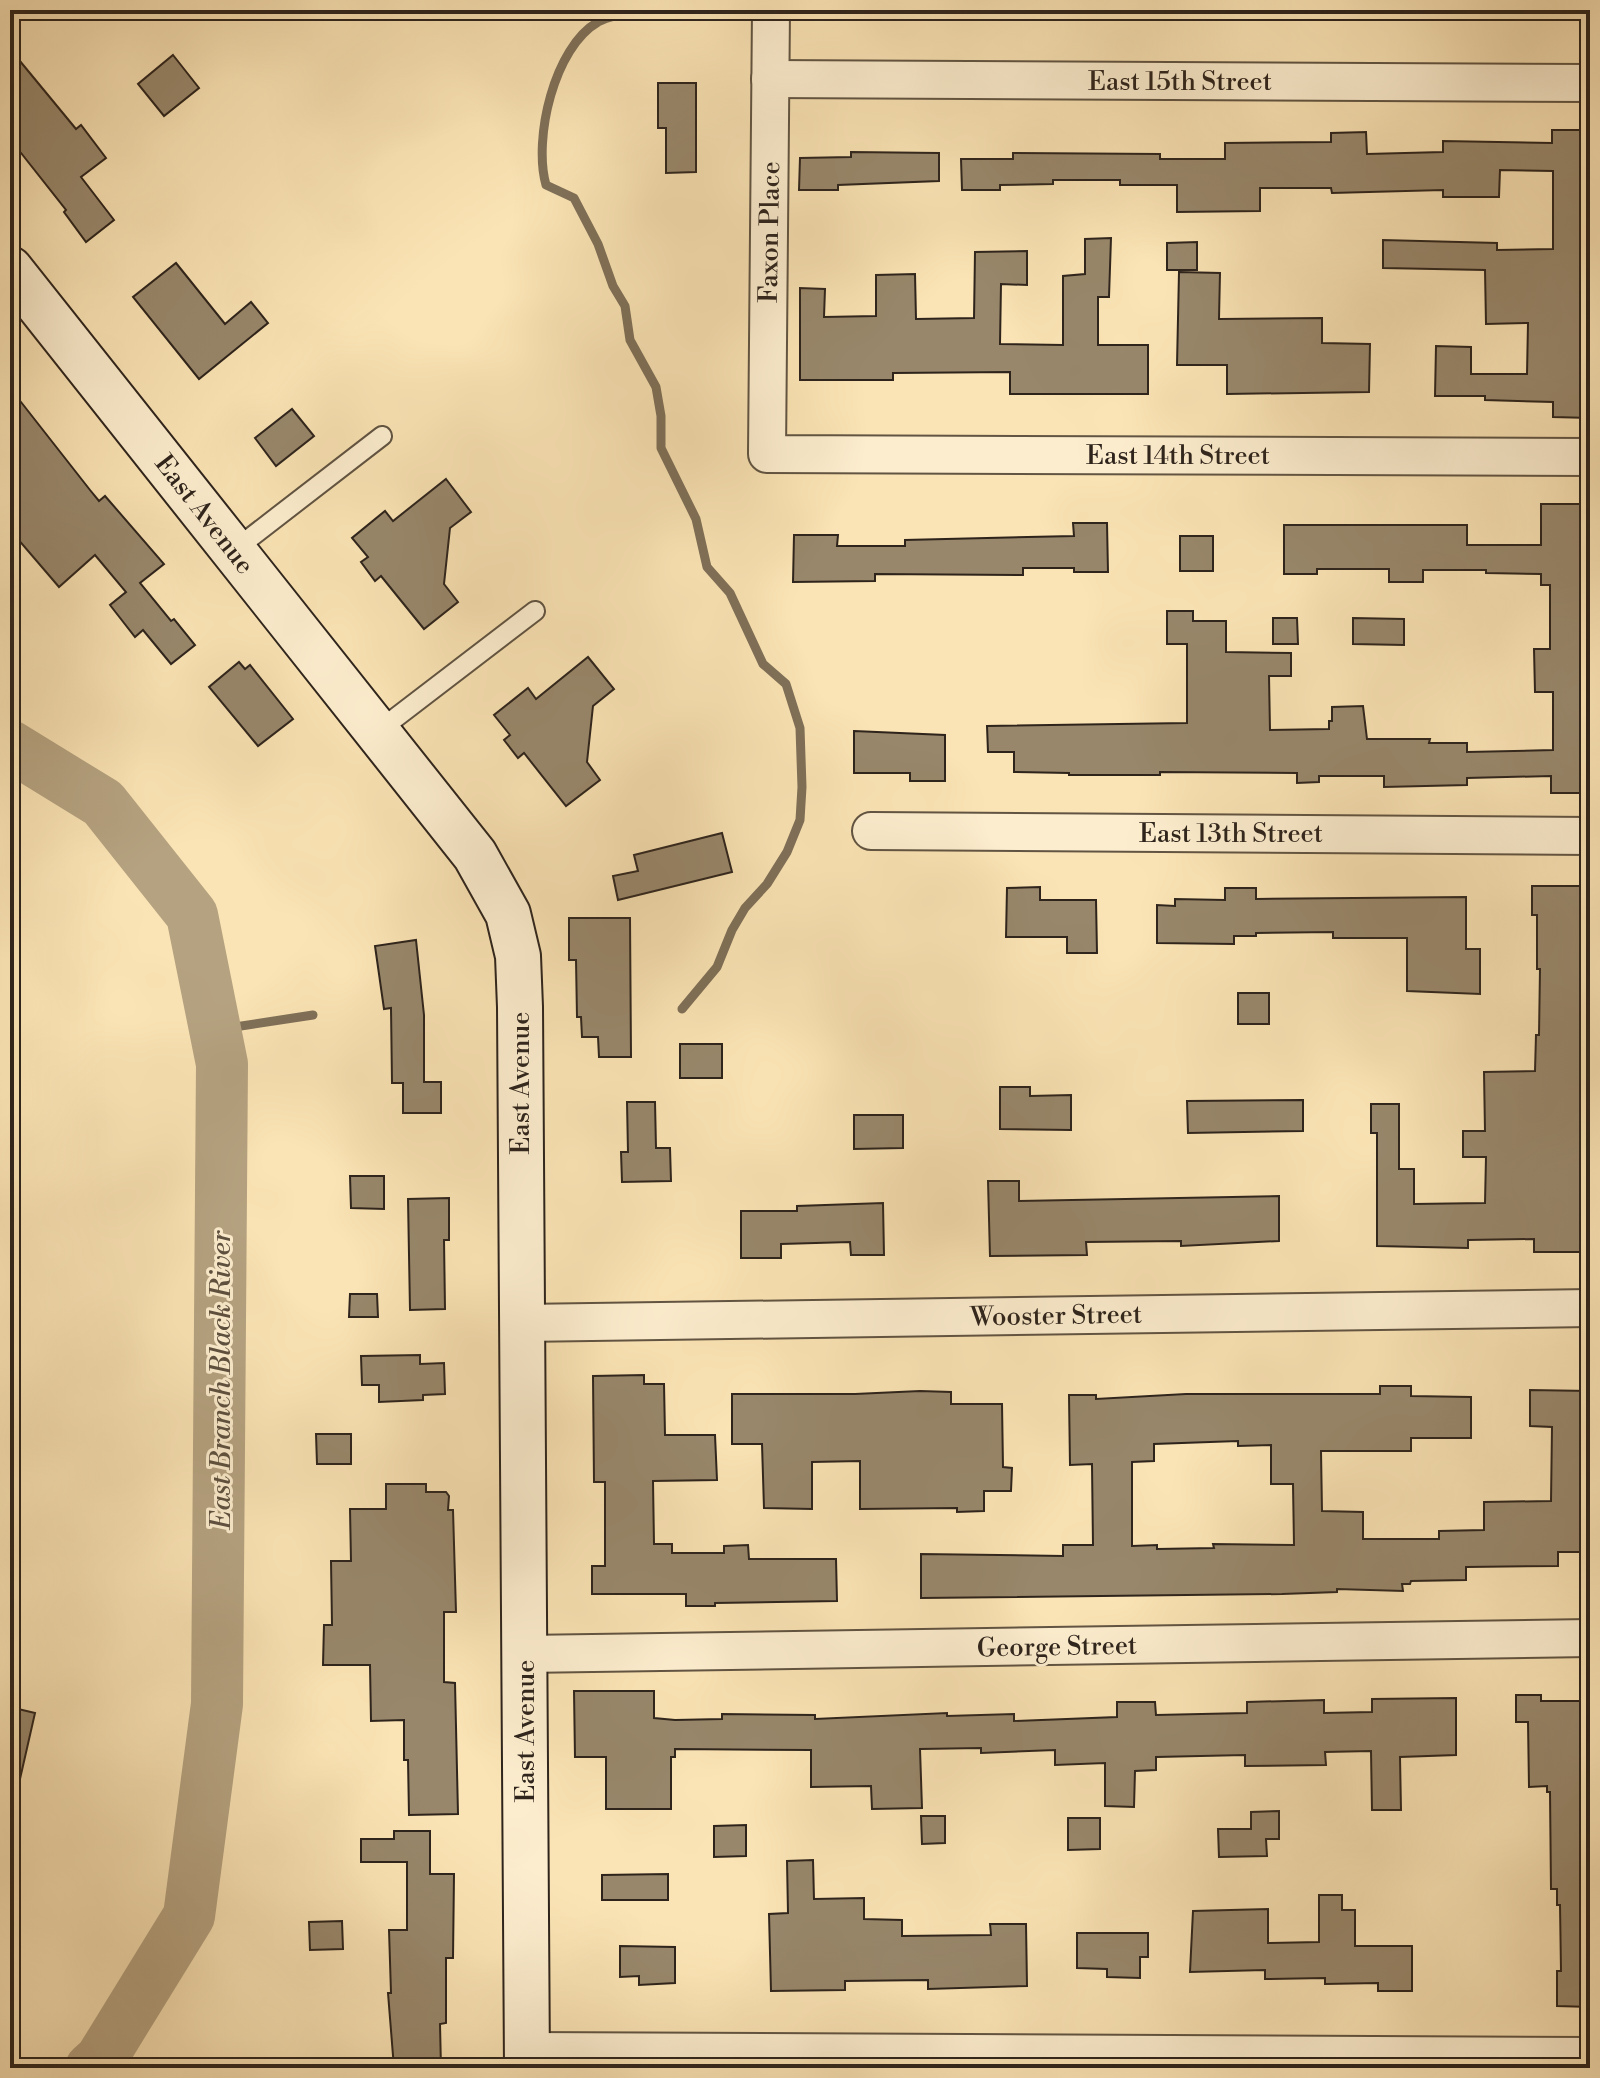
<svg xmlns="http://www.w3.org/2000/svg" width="1600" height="2078" font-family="'Libre Bodoni',serif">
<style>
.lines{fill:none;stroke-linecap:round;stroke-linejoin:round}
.stream{stroke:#7f7058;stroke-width:9}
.river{stroke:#b5a280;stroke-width:52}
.building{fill:#98876b;stroke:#2e241c;stroke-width:2;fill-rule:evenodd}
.lane-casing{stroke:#615442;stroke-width:22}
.street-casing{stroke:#615442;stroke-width:40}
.secondary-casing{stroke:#2e241c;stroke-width:48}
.lane{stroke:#fcedce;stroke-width:18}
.street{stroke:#fcedce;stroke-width:36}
.secondary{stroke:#fcedce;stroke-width:44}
.labels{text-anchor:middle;stroke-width:6;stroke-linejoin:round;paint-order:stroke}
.street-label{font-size:26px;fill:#2e241c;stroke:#fcedce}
.water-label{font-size:28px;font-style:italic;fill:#5d503f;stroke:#fcedce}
</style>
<rect width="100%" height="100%" fill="#fae3b4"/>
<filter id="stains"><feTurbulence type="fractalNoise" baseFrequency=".0025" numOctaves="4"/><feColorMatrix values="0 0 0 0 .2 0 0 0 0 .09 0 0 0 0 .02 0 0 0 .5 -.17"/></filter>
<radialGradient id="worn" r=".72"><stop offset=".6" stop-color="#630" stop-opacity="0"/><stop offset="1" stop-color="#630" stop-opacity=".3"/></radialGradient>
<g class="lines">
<g class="stream">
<path d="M633,10C622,15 608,16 598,22C554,47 533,139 546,185L574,198L598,244L613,286L625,306L630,340L656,387L661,416V448L696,519L707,567L730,593L763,664L786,684L800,728L802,787L800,820L787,852L767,884L745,908L732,930L717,967L682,1009"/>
<path d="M215,1030L313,1015"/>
</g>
<path class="river" d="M10,746L103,803L192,915L222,1064L217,1704L189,1916L101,2059L91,2068"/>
</g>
<g class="building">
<path d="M10,49L76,129L81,125L106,158L81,177L114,220L86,242L64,212L66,210L10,139Z"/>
<path d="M173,55L199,88L164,116L138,84Z"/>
<path d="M658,83H696V172L666,173V128H658Z"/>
<path d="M1552,130H1590V418L1553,417V402L1485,400V396H1435L1436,346L1471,347V374H1527L1528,323L1486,324L1485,270L1383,268V240L1497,243V250L1553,249V171L1500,170L1499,197H1443V190L1332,193L1331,188H1260V211L1177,212V185H1120V180H1053V184L1000,185V190H962L961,159H1013V153L1160,154V159H1225V143L1331,142V133L1366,132L1367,154L1443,152V141L1552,143Z"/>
<path d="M851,152L939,153V181L838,185V190H799L800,158L851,157Z"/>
<path d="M1111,238L1109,297H1098V345H1148V394H1010V372L893,373V380H800V288L825,289L824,317L876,316V275L915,274L916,319L974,318L975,252L1027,251V285L1001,284L1000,344L1063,345V276L1085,274V239Z"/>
<path d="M1197,242V270H1167V243Z"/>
<path d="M176,263L225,324L251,302L268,323L199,379L133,297Z"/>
<path d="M1179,272L1220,273L1219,319L1322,318V343L1370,344L1369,392L1227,394V365H1177Z"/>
<path d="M10,388L90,490L99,501L105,496L164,564L140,583L171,621L174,619L195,645L171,664L143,630L135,637L110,605L126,592L95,555L59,587L10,530Z"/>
<path d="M292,409L314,436L276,466L255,438Z"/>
<path d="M446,479L471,512L450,528L444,584L458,602L424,629L381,576L375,581L361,562L368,557L352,538L385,511L393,521Z"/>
<path d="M1541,504H1590L1588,793H1551V776L1467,778V785L1384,787V776H1319V782L1297,783V773L1160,772V775H1069V773L1014,772V752H988L987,726L1187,723V644H1167V611H1193V621H1226V652L1291,653V676H1269L1270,730L1329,729V721H1332V707L1363,706L1367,739H1430L1429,743H1467V752L1553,750V692H1535L1534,649H1550V585H1541V574L1486,573V570H1423V582H1389V569H1317V574H1284V525H1467V545H1541Z"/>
<path d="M1073,523H1107L1108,572H1074V568H1023V575L875,574V581L793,582L794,535H838L837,546H905V540L1074,536Z"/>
<rect x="1180" y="536" width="33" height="35"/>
<path d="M1273,618H1297L1298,644H1273Z"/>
<path d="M1353,618L1404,619V645L1353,644Z"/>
<path d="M588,657L614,689L593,706L587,762L600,780L566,806L524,753L518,758L504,740L510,735L494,715L528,688L536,699Z"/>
<path d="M239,662L245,669L250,665L293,719L258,746L209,687Z"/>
<path d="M854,731L945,735V781H910V773H854Z"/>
<path d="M722,833L732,872L618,900L613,876L638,871L634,855Z"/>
<path d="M1532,886H1583V933H1587V1035H1590L1586,1137L1588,1252H1534V1239L1468,1240V1248L1377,1246V1133H1371V1104H1399V1169H1414V1204L1485,1203L1486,1157H1463V1131H1485L1484,1072L1535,1071L1536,1035H1539L1540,969H1537V915H1532Z"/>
<path d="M1040,887V900H1096L1097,953H1067V937H1006L1007,888Z"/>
<path d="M1225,888H1256V899L1466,897V949H1480V994L1407,991V938H1333V932L1256,933V936H1234V944L1157,943V905L1175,906V899L1225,900Z"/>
<path d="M569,918H630L631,1057H599L598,1037H582L581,1017H577L576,960H569Z"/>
<path d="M416,940L424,1015V1082H441V1113H403V1083H392L391,1008L384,1009L375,946Z"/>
<rect x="1238" y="993" width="31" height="31"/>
<rect x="680" y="1044" width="42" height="34"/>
<path d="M1000,1087H1030V1096L1071,1095V1130L1000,1129Z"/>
<path d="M1303,1100V1131L1188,1133L1187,1101Z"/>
<path d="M627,1102H655L656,1148H670L671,1181L622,1182L621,1152H628Z"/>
<path d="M854,1115H903V1148L854,1149Z"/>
<path d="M350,1176H384V1209L351,1208Z"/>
<path d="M988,1181H1019V1201L1279,1196V1241L1181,1246V1241L1086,1242L1087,1255L990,1256Z"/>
<path d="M449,1198V1240H444L445,1309L410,1310L408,1199Z"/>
<path d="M883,1203L884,1255H851L850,1242L781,1244V1258H741V1211H797V1206Z"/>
<path d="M350,1294H377L378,1317H349Z"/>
<path d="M420,1355V1364L444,1363L445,1394L423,1395V1400L379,1402V1385H362L361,1356Z"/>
<path d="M644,1375V1384H664L665,1435H715L717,1480L653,1481L654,1544H672V1553H724V1546L748,1545L749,1559H836L837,1601L715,1603V1606H686V1594H592V1566H605V1482H594L593,1376Z"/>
<path d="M1380,1386H1411V1396L1471,1397V1438H1411V1451H1321L1322,1511L1363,1512V1539H1439V1531L1484,1530V1502L1551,1501L1552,1427L1530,1426V1390L1590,1391V1552H1558V1566L1466,1567V1580L1411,1581L1410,1584H1402L1403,1591L1337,1589V1592L1282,1594L921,1598V1554L1063,1556V1545H1093L1092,1464L1070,1465L1069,1395H1096V1399L1186,1394H1380ZM1238,1441V1446L1271,1445V1484H1293L1294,1545L1213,1544L1214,1548L1157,1549V1545L1132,1546V1462L1154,1461V1444Z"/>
<path d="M920,1391L951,1392V1404H1002L1003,1467L1012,1468L1011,1491H984V1511L957,1512V1508L860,1509V1461L812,1462V1509L764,1508L762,1444H732V1394H855Z"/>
<path d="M316,1434H351V1464H317Z"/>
<path d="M386,1484H426V1492H446L449,1496L448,1510H453L456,1612H444V1682L455,1683L458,1814L409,1815L408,1760H404V1720L371,1721L370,1665H323L324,1625H332L331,1561H351L350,1509H386Z"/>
<path d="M574,1691H654V1718L675,1720L722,1719V1714L815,1715V1719L947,1713V1716L1014,1714V1721L1117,1717V1702H1155L1156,1715L1247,1713V1702L1324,1700V1713L1372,1712V1699L1456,1698V1755L1400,1757L1401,1810H1372L1371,1751L1325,1752L1326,1765L1245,1766V1755L1156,1757V1770L1135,1771L1134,1807L1105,1806V1763L1055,1765V1750L981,1753V1748L920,1749L922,1808L872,1809L871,1786L811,1787V1750L675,1749V1757H671V1809H606V1757H575Z"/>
<path d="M1516,1695H1541V1701H1590V2007L1557,2006V1971H1561L1560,1905H1557V1889H1551L1550,1792H1547V1786L1529,1787L1528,1722H1516Z"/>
<path d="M10,1707L35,1713L20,1779L10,1778Z"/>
<path d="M1279,1811V1839H1266L1267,1856L1219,1857L1218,1829H1251V1812Z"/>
<path d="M921,1816H945V1843L922,1844Z"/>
<path d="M1068,1818H1100V1849L1068,1850Z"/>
<path d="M746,1825V1856L714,1857V1826Z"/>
<path d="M394,1831H430V1874H454L453,1958H446V2023L440,2024L441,2068H394L388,1993H391L389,1930H407V1862H361V1839H394Z"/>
<path d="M813,1860L814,1899L864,1898V1919L902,1920V1936L991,1935L990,1924H1026L1027,1986L928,1989V1980L845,1981V1990L771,1991L769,1914L788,1913L787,1861Z"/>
<path d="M668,1874V1900H602V1875Z"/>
<path d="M1319,1895H1342V1910H1355V1946H1412V1991H1378V1983L1325,1984V1978L1265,1979V1970L1190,1972L1193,1911L1268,1909V1943L1319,1942Z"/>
<path d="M342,1921L343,1949L310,1950L309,1922Z"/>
<path d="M1077,1933H1148V1957H1140V1978L1107,1977V1969L1077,1968Z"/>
<path d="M620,1946L675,1947V1983L639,1985V1976L620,1977Z"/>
</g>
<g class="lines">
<g class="lane-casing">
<g id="lane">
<path d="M233,551L382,436"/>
<path d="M377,732L535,611"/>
</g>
</g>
<g class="street-casing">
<g id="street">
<path d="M771,10L767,454L1590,457"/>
<path d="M770,79L1590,83"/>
<path d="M871,831L1590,836"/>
<path d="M522,1323L1590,1308"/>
<path d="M524,1654L1590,1638"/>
<path d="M527,2051L1590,2056"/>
</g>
</g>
<g class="secondary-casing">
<path id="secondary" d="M10,269L475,855L508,914L518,956L520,1007L527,2068"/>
</g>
<use href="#lane" class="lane"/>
<use href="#street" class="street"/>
<use href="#secondary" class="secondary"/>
</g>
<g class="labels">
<g class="street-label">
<text x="1180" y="90">East 15th Street</text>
<text transform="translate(769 232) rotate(-89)" y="9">Faxon Place</text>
<text x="1178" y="464">East 14th Street</text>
<text transform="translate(205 514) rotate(52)" y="9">East Avenue</text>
<text x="1231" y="842">East 13th Street</text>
<text transform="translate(520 1083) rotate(-90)" y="9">East Avenue</text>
<text transform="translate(1056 1315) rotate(-1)" y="9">Wooster Street</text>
<text transform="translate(1057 1646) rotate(-1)" y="9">George Street</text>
<text transform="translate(525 1731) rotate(-90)" y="9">East Avenue</text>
</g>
<g class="water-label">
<text transform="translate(220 1380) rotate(-90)" y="10">East Branch Black River</text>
</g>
</g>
<rect width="1600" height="2078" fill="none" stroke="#fae3b4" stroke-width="40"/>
<rect x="12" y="12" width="1576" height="2054" fill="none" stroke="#2e241c" stroke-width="4"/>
<rect x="20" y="20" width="1560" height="2038" fill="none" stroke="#2e241c" stroke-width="2"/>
<rect width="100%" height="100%" filter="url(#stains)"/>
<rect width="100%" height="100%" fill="url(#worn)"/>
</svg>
